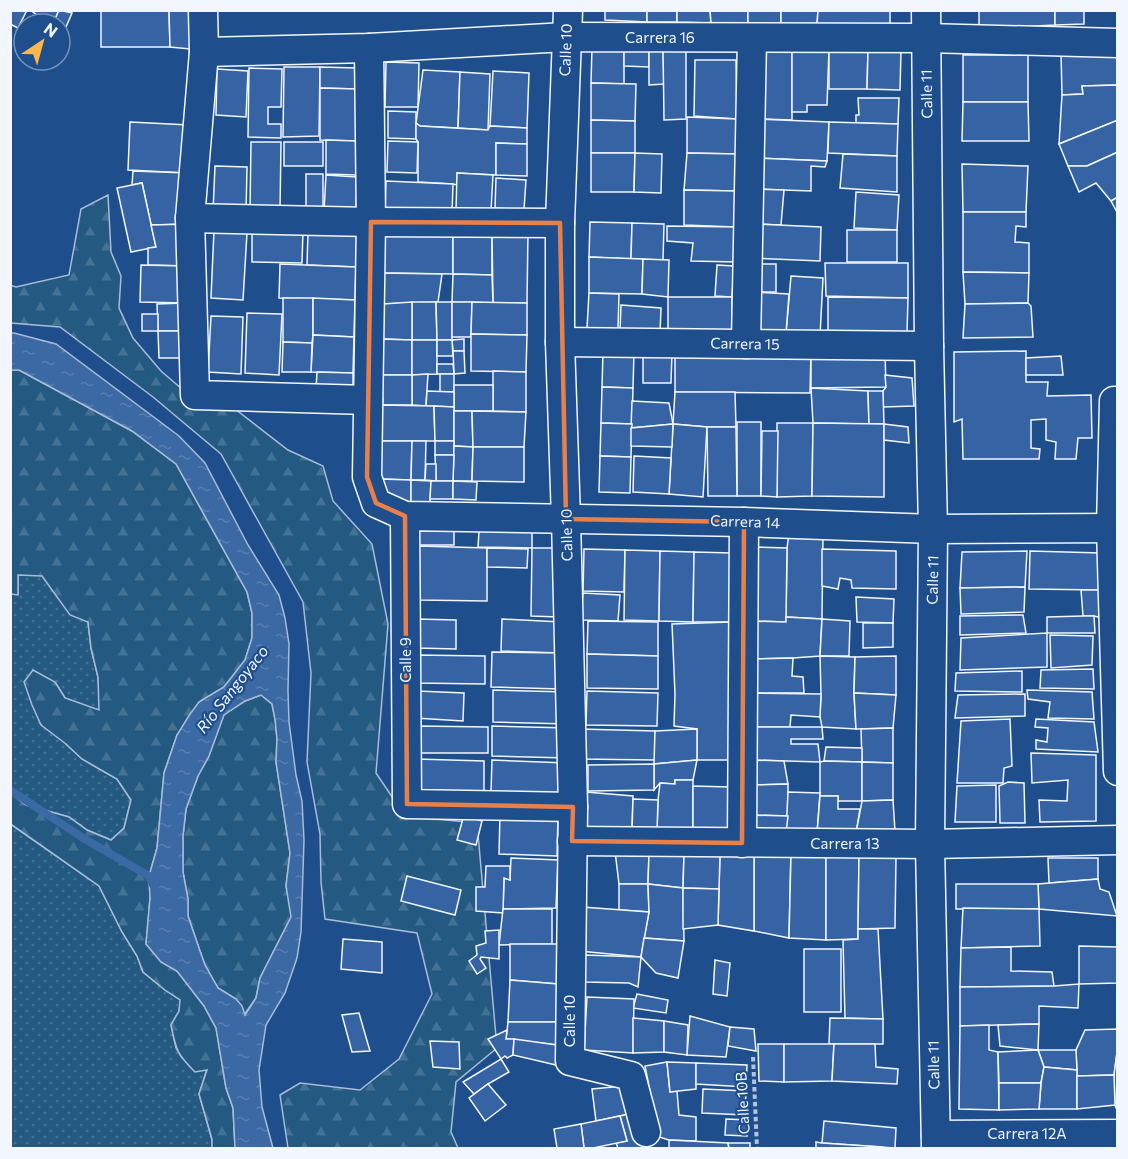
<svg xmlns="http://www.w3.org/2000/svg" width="1128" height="1159" font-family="Commissioner,sans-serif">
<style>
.grass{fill:url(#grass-dots);stroke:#a8bbd7;stroke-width:1.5}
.forest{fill:url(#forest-firs);stroke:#a8bbd7;stroke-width:1.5}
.water{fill:url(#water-ripples);stroke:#a8bbd7;stroke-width:1.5;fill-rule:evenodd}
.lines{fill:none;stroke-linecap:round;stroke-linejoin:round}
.stream{stroke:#3b69a3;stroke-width:8}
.building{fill:#3563a3;stroke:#f2f6ff;stroke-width:1.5}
.minor-casing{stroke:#f2f6ff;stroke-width:31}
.path{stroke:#b3c4dc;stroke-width:4;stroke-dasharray:4.5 3;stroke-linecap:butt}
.minor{stroke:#1f4e8c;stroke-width:28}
.marked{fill:none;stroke:#ea8049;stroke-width:4.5;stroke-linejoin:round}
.labels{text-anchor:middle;stroke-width:4.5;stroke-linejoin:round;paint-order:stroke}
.street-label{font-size:15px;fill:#f2f6ff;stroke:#1f4e8c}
.water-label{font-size:16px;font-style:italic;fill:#f2f6ff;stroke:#1f4e8c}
</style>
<defs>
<pattern id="grass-dots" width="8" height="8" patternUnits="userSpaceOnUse" patternTransform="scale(1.5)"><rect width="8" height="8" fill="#245a82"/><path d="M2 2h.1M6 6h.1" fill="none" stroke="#447295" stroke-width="1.8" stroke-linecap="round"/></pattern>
<pattern id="forest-firs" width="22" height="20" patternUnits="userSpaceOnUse" patternTransform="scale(1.5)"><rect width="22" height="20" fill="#245a82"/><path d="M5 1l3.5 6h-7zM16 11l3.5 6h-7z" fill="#447295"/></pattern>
<pattern id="water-ripples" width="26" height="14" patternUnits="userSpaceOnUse" patternTransform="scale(1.5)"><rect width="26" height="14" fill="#3b69a3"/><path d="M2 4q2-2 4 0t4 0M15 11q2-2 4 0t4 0" fill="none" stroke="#587fb1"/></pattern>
</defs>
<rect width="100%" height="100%" fill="#1f4e8c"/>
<g class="grass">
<path d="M18,575H42L88,622L91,648L98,677L100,711L65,698L55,682L66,744L82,759L117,779L131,800L124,828L111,840L87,830L69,817L26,805L11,794V594H18Z"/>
<path d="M10,824L99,886L122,932L137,956L143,972L165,990L181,1000L179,1011L171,1025L176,1048L182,1058L207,1069L199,1094L212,1140V1148H11Z"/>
</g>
<g class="forest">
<path d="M108,195L111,252L121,276L119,308L133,338L161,371L196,401L235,409L288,450L323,466L333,501L372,544L388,624L376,773L405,816L477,823L497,1048L456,1082L451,1132L458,1148H288L280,1095L300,1083L360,1090L399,1059L432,994L417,933L325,919L321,882L320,834L307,762L311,673L303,602L221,454L153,397L60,327L11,323L10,285L16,287L69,275L81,209Z"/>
<path d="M11,370H19L132,431L176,464L247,592L252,613V638L245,660L224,687L199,702L177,735L164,773L157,848L149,876L150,898L146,944L161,962L177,971L204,1006L216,1028L226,1088L233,1108L235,1148H212V1139L199,1094L207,1070L195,1072C177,1054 176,1050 171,1025L179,1011L180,1000L165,990L143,972L137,956L122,932L99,886L11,824V794L26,805L69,817L87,830L111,840L124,828L131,800L117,779L82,759L66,744L41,725L32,705L24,682L33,670L55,682L65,698L99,710L98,677L91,648L88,622L70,615L42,576L18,575V595L11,594Z"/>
<path d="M261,695L272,704L275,719L277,739L276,762L290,853L286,886L291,908V917L260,978L256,998L244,1015L236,999L218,988L205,965L200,951L188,916V899L183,872V836L186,809L198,776L209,756L224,714L245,701Z"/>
</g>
<path class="water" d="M11,333H14L56,344L179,436L205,463L248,545L279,595L285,618L289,644L288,691L289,722L296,775L302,801L304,840L301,932L297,958L285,993L266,1025L259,1070L262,1107L273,1148H235L233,1108L226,1088L216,1028L204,1006L177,971L161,962L146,944L150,898L149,876L157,848L164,773L177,735L190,714L199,702L224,687L245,660L252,638V613L247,592L176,464L132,431L19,370H11ZM261,695L272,704L275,719L277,739L276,762L290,853L286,886L291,917L260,978L256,998L245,1015L242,1006L236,999L218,988L205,965L200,951L188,916V899L183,872V836L186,809L198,776L209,756L224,715L245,701Z"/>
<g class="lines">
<path class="stream" d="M10,790L83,838L149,876L153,885"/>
</g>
<g class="building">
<path d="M10,10H27L18,28L10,24Z"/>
<path d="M30,10H59L53,24H33L37,15Z"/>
<path d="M59,10L72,13L60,41V24H53Z"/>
<path d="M101,10H169L170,47H101Z"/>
<path d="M169,10H191L190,49L170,47Z"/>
<path d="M605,10H647V22L605,20Z"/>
<rect x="647" y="10" width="30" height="12"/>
<path d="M677,10H710L711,23L677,22Z"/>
<path d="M710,10H748V23H711Z"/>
<path d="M748,10H781V24L748,23Z"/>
<path d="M781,10H818L817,25L781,24Z"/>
<path d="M818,10H890V27L817,25Z"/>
<path d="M979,10H1055V25L979,29Z"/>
<path d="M1055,10H1084V24L1055,25Z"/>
<path d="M592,47H624V84L591,83Z"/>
<path d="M624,47H649V67L624,66Z"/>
<path d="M649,47L663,48L664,84L649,85Z"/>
<path d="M686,47V119L664,120L663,48Z"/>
<path d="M760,49L792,50V120L759,119Z"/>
<path d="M829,49L827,105H807V112H792V50Z"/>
<path d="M829,49L868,50L867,89H829Z"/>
<path d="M868,50L901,51L900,90L867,89Z"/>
<path d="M1113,52L1118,60V85L1082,86L1083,94L1062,95L1061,53Z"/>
<rect x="963" y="55" width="65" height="47"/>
<path d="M695,60H736L737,119L694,116Z"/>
<path d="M386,62L419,63L418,107H385Z"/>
<path d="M284,67H320L319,136L283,137Z"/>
<path d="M320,67L357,68L356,89L320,88Z"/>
<path d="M249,68L282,69L281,107H268V124H281V138L248,137Z"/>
<path d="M217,69L248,71L246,117L216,115Z"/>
<path d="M423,70L460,72L458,128L420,126L416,123Z"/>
<path d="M493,71L529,73L527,128L490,126Z"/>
<path d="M460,72L490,74L488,130L458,128Z"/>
<path d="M591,83L636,84L635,121L591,120Z"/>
<path d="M1118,85V120L1059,144L1062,95L1083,94L1082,86Z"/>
<path d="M320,88L358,89L357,141L320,140Z"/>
<path d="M858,98H899L898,124L856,123V115H859Z"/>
<path d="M963,102H1028L1029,141H962Z"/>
<path d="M388,111L416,112V139L388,138Z"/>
<path d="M687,117L737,119L739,154L687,153Z"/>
<path d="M759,119L829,122L827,161L757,158Z"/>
<path d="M591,120L635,121V153H591Z"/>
<path d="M1118,120V152L1087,166H1068L1059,144Z"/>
<path d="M130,122L189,125L187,173L128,170Z"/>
<path d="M829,122L898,124L897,156L828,153Z"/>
<path d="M416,123L420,126L488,130L490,126L527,128V144L496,143V175L457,173V185L453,184L418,182V142L416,139Z"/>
<path d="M326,140L357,141V175L326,174Z"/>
<path d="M388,141L418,142L417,173L387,172Z"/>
<path d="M251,142H281L280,211L250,210Z"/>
<rect x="284" y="142" width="39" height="24"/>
<path d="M496,143L527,144V176L496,175Z"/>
<path d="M1118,152V197L1111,201L1096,183L1079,192L1068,166H1087Z"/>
<path d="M591,153H635L634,192H591Z"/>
<path d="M635,153L662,154L661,193L634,192Z"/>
<path d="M687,153L739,154L737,191L684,190Z"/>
<path d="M843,154L897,156V192L840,188Z"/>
<path d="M757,158L827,161L825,167L811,166V191L756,189Z"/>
<path d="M962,164L1028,166L1026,212H963Z"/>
<path d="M215,166L247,167L246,214L213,212Z"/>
<path d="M133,171L187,173L189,224L151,225L142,183L132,185Z"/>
<path d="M457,173L493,175L491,211L456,210Z"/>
<rect x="306" y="174" width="17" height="35"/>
<path d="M326,175L357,177L356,212L324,211Z"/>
<path d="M496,178L526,180L524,210L495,208Z"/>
<path d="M386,181L453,184L452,214L385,211Z"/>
<path d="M142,183L156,247L131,252L117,188Z"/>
<path d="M756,189L784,190L781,225L754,224Z"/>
<path d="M684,190L737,191L736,227L684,225Z"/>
<path d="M856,192L899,195L897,230L854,228Z"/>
<path d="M1118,197V214L1111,201Z"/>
<path d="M963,212H1026V227L1016,226L1015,242L1029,243V273L963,272Z"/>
<path d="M590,222L632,223L631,259L589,257Z"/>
<path d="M632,223L664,224L663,260L631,259Z"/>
<path d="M189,224L186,266L148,265V248L156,247L151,225Z"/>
<path d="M754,224L821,227L820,261L753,258Z"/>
<path d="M667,226L736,227L737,262L691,261L693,243L667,241Z"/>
<path d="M214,230L247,233L243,300L211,298Z"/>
<path d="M252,230L303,231L302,263L252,262Z"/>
<rect x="847" y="230" width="50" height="32"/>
<path d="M383,231H453V274L383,273Z"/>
<path d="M453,231L492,232V275L453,274Z"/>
<path d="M308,232L357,235L356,267L307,265Z"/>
<path d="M492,232H528L527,303H493Z"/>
<path d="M589,257L643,259L642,294L589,293Z"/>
<path d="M643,259L669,260L668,297L642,294Z"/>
<path d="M825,263H908V298L826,296Z"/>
<path d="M280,264L356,267L355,300L279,298Z"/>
<rect x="754" y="264" width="22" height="28"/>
<path d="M141,265L186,266L185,303L140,302Z"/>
<path d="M717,265L734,266L732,297L715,296Z"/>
<path d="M963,272L1029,273L1028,303L965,304Z"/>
<path d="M383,273L442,274L438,302L383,304Z"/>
<path d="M453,274L492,275L493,303L452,302Z"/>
<path d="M791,276L823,278L820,336L786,333Z"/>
<path d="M754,292L789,294L786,333L752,331Z"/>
<path d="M589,293L619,294L618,329L587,328Z"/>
<path d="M668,297H732V336L668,335Z"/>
<path d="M828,297L908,298L907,333L828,332Z"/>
<path d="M283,298H313V335L312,343L283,342Z"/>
<path d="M313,298L355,300L354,337L313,335Z"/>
<path d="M412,302H436L437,340H412Z"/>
<path d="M412,302V340L381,339L383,304Z"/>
<path d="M436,302H452V340H437Z"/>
<path d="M452,302H472L471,337H452Z"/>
<path d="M472,302L527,303V335L471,334Z"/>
<path d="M185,303L186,331H158L157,304Z"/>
<path d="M1028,303L1031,306L1033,337L963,338L965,304Z"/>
<path d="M621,305L661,308L660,334L620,331Z"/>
<path d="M247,313L282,314L279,375L245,373Z"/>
<rect x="142" y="314" width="16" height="17"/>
<path d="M211,316L243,317L241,374L208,372Z"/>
<path d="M158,331H186V358H159Z"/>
<path d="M471,334L527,335L526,372L471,371Z"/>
<path d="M313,335L354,337L353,373L311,372Z"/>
<path d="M381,339L412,340V375H381Z"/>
<path d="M464,339V351H453L452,340Z"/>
<path d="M412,340H437V374L412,375Z"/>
<path d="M437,340H452L453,356H437Z"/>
<path d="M283,342L312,343L311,372H282Z"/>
<path d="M453,351H464L465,373L454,374Z"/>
<path d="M603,351L634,352L633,388L602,387Z"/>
<path d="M675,351L811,352L810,393L675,392Z"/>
<path d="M1026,351V382H1048L1047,396L1091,395L1092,438H1078L1076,459H1055L1056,442L1046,440V419L1031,420V448L1040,449L1039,459H963L962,419L954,422V352Z"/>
<path d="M811,352H885L886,387L811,388Z"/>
<path d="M643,353H672L671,383H643Z"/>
<path d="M1061,356L1063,375H1026V358Z"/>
<path d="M437,364H453L454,374H437Z"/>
<path d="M493,371L526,372V412L493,411Z"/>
<path d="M317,372L353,373V390L316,389Z"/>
<path d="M428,374L426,406L412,405V375Z"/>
<rect x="440" y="374" width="14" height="18"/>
<rect x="381" y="375" width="31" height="30"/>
<path d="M885,375L912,378L914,406L883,407V391L886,387Z"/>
<rect x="454" y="385" width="39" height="26"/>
<path d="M602,387L633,388L632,424L601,423Z"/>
<path d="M811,388L868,391L869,424L813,423Z"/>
<path d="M427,391L454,392V407L426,406Z"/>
<path d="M868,391H883L884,424H869Z"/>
<path d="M675,392H735L736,427H707L673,424Z"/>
<path d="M632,401L669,403L673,424L631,428Z"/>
<path d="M381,405L434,406L435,441H380Z"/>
<path d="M434,406L454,407V441H435Z"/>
<path d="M454,411H472L473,447L454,446Z"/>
<path d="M472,411L526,412L524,447H473Z"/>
<rect x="737" y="422" width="24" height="74"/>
<path d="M601,423L632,424L631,457L600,456Z"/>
<path d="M777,423H813L812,496L777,497Z"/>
<path d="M813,423L884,424V497L812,496Z"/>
<path d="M673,424L707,427L703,497L669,494Z"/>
<path d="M673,424L672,447L631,446V428Z"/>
<path d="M884,424L908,427L909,443L884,440Z"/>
<path d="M707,427H736L737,496H708Z"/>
<path d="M762,431H778L777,497L761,496Z"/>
<path d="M380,441H412L411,480L380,479Z"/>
<path d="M412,441H426L425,480H411Z"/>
<rect x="435" y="441" width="19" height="14"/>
<path d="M454,446L473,447L472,481H453Z"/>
<path d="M473,447H524V482L472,481Z"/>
<path d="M435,455H454L453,481H436Z"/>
<path d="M600,456L631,457L630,493L599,492Z"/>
<path d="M634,456L671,458L669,494L633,492Z"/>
<path d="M426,464H436V481L425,480Z"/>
<path d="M380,479L411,480V504L387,493Z"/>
<path d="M411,480L431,481L430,504H411Z"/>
<path d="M431,481H453V499H430Z"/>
<path d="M453,481L477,482L476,500L453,499Z"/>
<rect x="413" y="531" width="41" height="14"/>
<path d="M479,531L532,532V548L478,547Z"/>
<path d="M789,534L823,535L822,619L786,617L787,548Z"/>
<path d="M419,546L487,548V601L418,600Z"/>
<path d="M751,547L787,548L786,622L749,621Z"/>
<path d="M487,548L528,549L527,568L487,567Z"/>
<path d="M532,548H559L558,617L531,616Z"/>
<path d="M584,549L625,550L624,592L583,591Z"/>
<path d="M822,549L896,551V589L852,588L851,580L840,578L838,589L822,586Z"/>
<path d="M625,550L660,551L659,621L624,620Z"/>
<path d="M660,551L694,552L693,622L659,621Z"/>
<path d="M1027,551L1025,587L960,588L962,552Z"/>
<path d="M1030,551L1101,553V590L1029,589Z"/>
<path d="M694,552L732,553L731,622H693Z"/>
<path d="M1025,587L1024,612L961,614L960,588Z"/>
<path d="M1081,590H1101L1102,618L1094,616H1083Z"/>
<path d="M583,593L620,595L618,621L581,620Z"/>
<path d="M856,597L894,599L893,623L857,622Z"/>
<path d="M1023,615L1026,633L960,635V616Z"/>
<path d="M1083,616H1094L1095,633H1047V617Z"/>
<path d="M786,617L822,619L820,656L793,658L752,659L749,621L786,622Z"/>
<path d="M417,619L456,620V649L417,648Z"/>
<path d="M502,619L561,622L560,653L501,651Z"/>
<path d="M822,619L850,621L849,656H820Z"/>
<path d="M588,621L658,622V656L587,654Z"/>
<path d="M731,622L732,760H697V729L674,726L675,694L672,624Z"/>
<path d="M863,623H893V647L863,648Z"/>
<path d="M1047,633V667L960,670L961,638Z"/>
<path d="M1050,635L1093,636L1092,665L1051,668Z"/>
<path d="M492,652L560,653V689L491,687Z"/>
<path d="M587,654L658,656V689L587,688Z"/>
<path d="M416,655L485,656V684L415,683Z"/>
<path d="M820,656L855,657L854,693L856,729L822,727L820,717L821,694Z"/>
<path d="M896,656V695L854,693L855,657Z"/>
<path d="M793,658L792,676L803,677L804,693H752V659Z"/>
<path d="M1093,669L1094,689L1040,688L1041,670Z"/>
<path d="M1022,671V692L955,691L956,673Z"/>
<path d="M493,690L569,692L568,724L493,722Z"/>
<path d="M1027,690L1092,692L1094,719L1048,718L1050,702L1028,699Z"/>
<path d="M417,691L464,693L463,721L415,718Z"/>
<path d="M587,691L658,693L657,726L586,725Z"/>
<path d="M752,693L821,694L820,717L791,715L790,727H751Z"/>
<path d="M854,693L896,695L893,728L856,729Z"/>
<path d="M1025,694V716L955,718L958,695Z"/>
<path d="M1010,719L1012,766L1004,768L1003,783H957L961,721Z"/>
<path d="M1036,719L1094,722L1098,752L1036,749V740L1047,742L1048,728L1035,727Z"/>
<path d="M418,726L488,727V753H417Z"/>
<path d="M492,726L568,728V758L492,756Z"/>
<path d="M751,727H822L823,739H791V744H818L820,762L751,760Z"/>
<path d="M893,728V763L862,762L861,729Z"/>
<path d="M579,729L655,731V760L579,759Z"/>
<path d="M697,729V760L654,764L655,731Z"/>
<path d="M826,747L862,748V762L824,761Z"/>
<path d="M1031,753L1096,755V821L1040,822L1039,800L1067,801L1068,780L1032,783Z"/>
<path d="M416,759L484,761V794L415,793Z"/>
<path d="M492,760L566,763L565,795L491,792Z"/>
<path d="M697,760L693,780H675V784L660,783L654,790V764Z"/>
<path d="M751,760L784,761L788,784L751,785Z"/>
<path d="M824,761L862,762V801H838V796H820V762Z"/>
<path d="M862,762L893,763V800L862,801Z"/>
<path d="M654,764V790L588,791V765Z"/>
<path d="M675,780H693V832L657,831L658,800L660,783L675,784Z"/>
<path d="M1008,782L1024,783L1025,823H1000L999,786Z"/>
<path d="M788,784V816L749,815L751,785Z"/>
<path d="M996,785V822H955L957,786Z"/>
<path d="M693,786L730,787V834L693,832Z"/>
<path d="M586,792L633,796L632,831L584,830Z"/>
<path d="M788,792L820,793L817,834L786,833Z"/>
<path d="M820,796H838V809H860L856,833L817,834Z"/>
<path d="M633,799L658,800L657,831H632Z"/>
<path d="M893,800L895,831L856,833L862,801Z"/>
<path d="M500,814L558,816L557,856L499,854Z"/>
<path d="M464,815L482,821L476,845L457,840Z"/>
<path d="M749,815L788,816L786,833L747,840Z"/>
<path d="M754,848L791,849L789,938L754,931Z"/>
<path d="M754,848V931L718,925L720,850Z"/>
<path d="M615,851L649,853L648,884H619Z"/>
<path d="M649,853L684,854L683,888L648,884Z"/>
<path d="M684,854L720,856L719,889L683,888Z"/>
<path d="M791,855H826V940L789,938Z"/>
<path d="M826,855L859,856L858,939L826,940Z"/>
<path d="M859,856H896L895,928L858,929Z"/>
<path d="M511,858L558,860L556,908L503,909L504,878L510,880Z"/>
<path d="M1048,858H1098V879L1049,883Z"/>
<path d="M486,866H510V880L504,878L503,913L476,911V887H485Z"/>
<path d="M407,876L461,890L455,915L401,901Z"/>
<path d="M1098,879L1100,889L1109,892L1117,916L1039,909L1038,884Z"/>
<path d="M619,884H648L649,912L619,910Z"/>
<path d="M648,884L683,888L684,941L644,938L649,912Z"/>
<path d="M956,884H1038L1039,909H956Z"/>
<path d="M683,888L719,889L718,925L683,929Z"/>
<path d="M582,907L649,912L641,957L579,951Z"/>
<path d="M963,908L1039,909L1040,946L961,948Z"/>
<path d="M503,909H552V944L499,945Z"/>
<path d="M858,929H878L883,1019L845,1018L843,940L858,939Z"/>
<path d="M499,930V959L481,957L480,959L486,968L477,974L469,961L477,955L476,946L486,943L485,931Z"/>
<path d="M644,938L684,941L678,978L656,973L641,957Z"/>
<path d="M343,939L382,942V973L341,969Z"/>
<path d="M510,944H560L558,984L510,980Z"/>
<path d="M1079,946L1118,947V983L1079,984Z"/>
<path d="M1011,947V971L1052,972L1054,986L960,987L961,948Z"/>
<rect x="804" y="949" width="37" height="63"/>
<path d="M585,955L641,957L638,987L629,983L584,982Z"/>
<path d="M715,960L730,963L727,996L713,994Z"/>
<path d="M510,980L558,984V1022H508Z"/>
<path d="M1079,984L1078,1008L1039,1006V1024L960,1026V987L1054,986Z"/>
<path d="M637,994L668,1000L666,1013L633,1008Z"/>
<path d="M587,997L634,999L633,1053L584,1050Z"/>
<path d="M359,1013L370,1051L352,1052L342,1015Z"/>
<path d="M690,1016L730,1027L726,1057L687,1055Z"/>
<path d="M633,1018L664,1021V1052L633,1053Z"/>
<path d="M830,1018L883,1019V1044H829Z"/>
<path d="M664,1021L688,1025L687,1055L664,1052Z"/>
<path d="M508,1022H558L557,1045L506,1039Z"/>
<path d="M1039,1024L1038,1050L1000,1046L998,1025Z"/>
<path d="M989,1025V1050L998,1052L999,1110L959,1109L960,1026Z"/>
<path d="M730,1027L754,1029L756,1051L728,1046Z"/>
<path d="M1118,1029V1045L1114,1075L1077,1076L1076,1050L1085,1030Z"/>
<path d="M507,1030L506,1039H514L513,1055L507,1058L505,1056L501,1059L488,1039Z"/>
<path d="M514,1039L557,1045L556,1065L513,1055Z"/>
<path d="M430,1041L459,1042L460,1069L433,1067Z"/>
<path d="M758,1044H784V1082L759,1081Z"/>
<path d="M784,1044H834L832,1081L784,1082Z"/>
<path d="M834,1044H875L876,1067L898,1069L897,1084L832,1081Z"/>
<path d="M1118,1045V1108H1116L1115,1105L1114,1075Z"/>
<path d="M1038,1050H1076L1077,1070L1044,1067Z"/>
<path d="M1038,1050L1044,1067L1041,1083H999L998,1052Z"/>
<path d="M501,1059L509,1072L488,1084L474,1094L463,1082Z"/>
<path d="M667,1062L670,1092L677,1091L679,1115L696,1117V1141L669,1140L659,1137L645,1066Z"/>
<path d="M667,1062L696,1063V1089L670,1092Z"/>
<path d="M696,1063L747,1065L746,1087L696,1084Z"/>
<path d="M1044,1067L1077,1070V1109H1039L1041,1083Z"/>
<path d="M1114,1075L1115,1105L1077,1109V1076Z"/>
<path d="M999,1083H1041L1039,1109L999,1110Z"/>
<path d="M488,1084L506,1105L485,1121L469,1098Z"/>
<path d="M634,1085V1113L596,1121L592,1089Z"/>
<path d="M703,1089L746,1091L745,1115L702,1113Z"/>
<path d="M640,1111L648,1148H618L616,1143L627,1141L620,1116Z"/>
<path d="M620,1116L627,1141L593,1148H584L581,1124Z"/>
<path d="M726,1119L748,1120L747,1136L725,1135Z"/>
<path d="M824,1121L896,1128L895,1148L822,1143Z"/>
<path d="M581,1124L584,1148H557L554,1129Z"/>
<path d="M669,1140L728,1143L729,1148H669Z"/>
<path d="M816,1142L822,1143L882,1147L881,1148H816Z"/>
<path d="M728,1143H750V1148H729Z"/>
</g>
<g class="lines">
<g class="minor-casing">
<g id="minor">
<path d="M203,10L204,52L190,218L195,395L368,400"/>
<path d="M568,10L560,223V342L566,519L573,807L570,1061L631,1076L646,1132"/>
<path d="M926,10L929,346L933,529L930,844L936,1148"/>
<path d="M369,48L371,222L367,477L376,503L405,516L744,522L933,529L1118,528"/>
<path d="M204,52L369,48L566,37L926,38L1118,43"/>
<path d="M190,218L371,222L560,223"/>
<path d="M560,342L929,346"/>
<path d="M746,344L752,38"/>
<path d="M1114,401L1111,528L1118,771"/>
<path d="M405,516L407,804L573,807"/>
<path d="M572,841L930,844L1118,840"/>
<path d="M742,843L744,522"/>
<path d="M936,1135L1118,1134"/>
</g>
</g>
<path class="path" d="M753,1057L757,1148"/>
<use href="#minor" class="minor"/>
</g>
<path class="marked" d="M371,222L560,223L566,519L744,522L742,843L572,841L573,807L407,804L405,516L376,503L367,477Z"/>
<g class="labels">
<g class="street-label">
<text x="660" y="43">Carrera 16</text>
<text transform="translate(566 50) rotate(-88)" y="5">Calle 10</text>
<text transform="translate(927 94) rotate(-91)" y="5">Calle 11</text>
<text transform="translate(745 344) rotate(1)" y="5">Carrera 15</text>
<text transform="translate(745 522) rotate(2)" y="5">Carrera 14</text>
<text transform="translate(567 535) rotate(-91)" y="5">Calle 10</text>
<text transform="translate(933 580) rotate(-89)" y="5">Calle 11</text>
<text transform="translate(406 660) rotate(-90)" y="5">Calle 9</text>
<text x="845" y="849">Carrera 13</text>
<text transform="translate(570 1021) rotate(-90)" y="5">Calle 10</text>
<text transform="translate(934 1065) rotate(-91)" y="5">Calle 11</text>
<text transform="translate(743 1103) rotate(-93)" y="5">Calle 10B</text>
<text x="1027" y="1139">Carrera 12A</text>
</g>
<g class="water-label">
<text transform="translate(232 689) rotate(-52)" y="6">Río Sangoyaco</text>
</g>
</g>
<rect width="1128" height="1159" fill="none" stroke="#f2f6ff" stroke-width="24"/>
<g transform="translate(42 42) rotate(36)"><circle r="28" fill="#1f4e8c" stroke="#7391ba" stroke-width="1.5"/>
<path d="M0-4.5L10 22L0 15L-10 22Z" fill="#ffb74d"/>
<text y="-9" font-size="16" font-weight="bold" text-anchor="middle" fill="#f2f6ff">N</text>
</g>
</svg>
